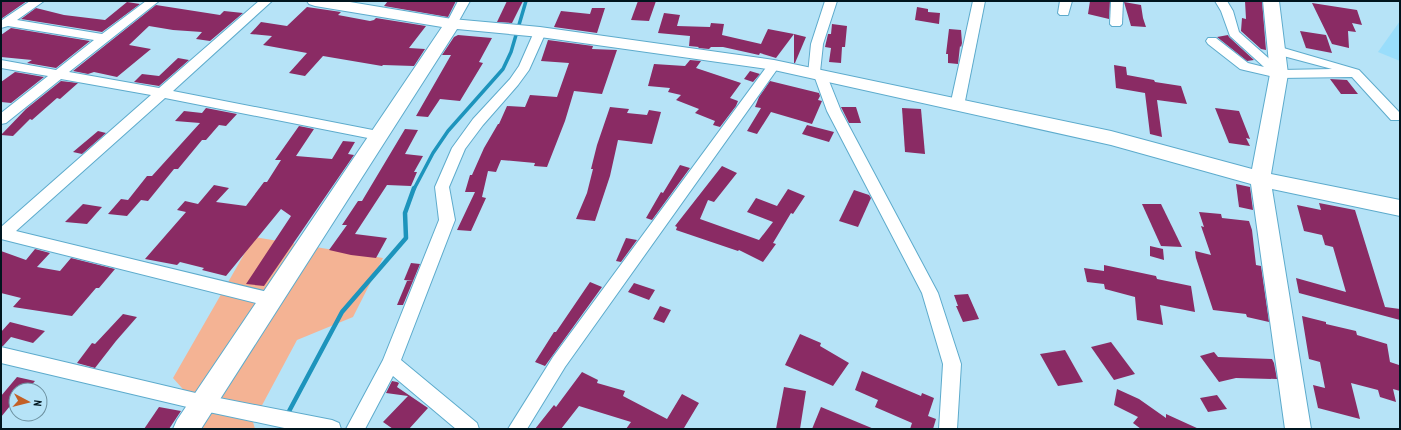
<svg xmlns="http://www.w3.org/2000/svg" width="1401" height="430" font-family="'PT Sans Narrow',sans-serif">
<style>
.built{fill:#99ddfb}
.green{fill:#f4b394}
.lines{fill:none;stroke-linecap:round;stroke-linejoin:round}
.stream-far1{stroke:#1d94bc;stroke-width:3.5}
.stream{stroke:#1d94bc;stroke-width:4.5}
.building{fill:#8a2b64}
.street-casing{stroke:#5dabcc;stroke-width:2}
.secondary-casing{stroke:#5dabcc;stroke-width:2}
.street{fill:#fff;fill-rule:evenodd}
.secondary{fill:#fff;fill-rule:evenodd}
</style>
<rect width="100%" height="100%" fill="#b6e3f7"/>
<path class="built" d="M1400,21V61L1378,52Z"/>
<path class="green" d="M254,237L383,258L353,317L297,340L253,422L255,429H195L207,416L173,378Z"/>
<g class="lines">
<path class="stream-far1" d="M414,189L433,153L448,131L503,69L511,52L526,1"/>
<path class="stream" d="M287,415L342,312L406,238L405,213L414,188"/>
</g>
<g class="building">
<path d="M1,1H27L1,19Z"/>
<path d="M388,1H456L448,17L384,6Z"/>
<path d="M507,1H523L512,23L497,22Z"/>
<path d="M638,1H656L649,21L631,20Z"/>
<path d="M1090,1H1110L1109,19L1088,14Z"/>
<path d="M1245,1H1262L1266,50L1261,49L1241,31L1242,18L1246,19Z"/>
<path d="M127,2L140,4L102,32L21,19L36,8L64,15L105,20Z"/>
<path d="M1124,2L1141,5L1143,18L1146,27L1131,26Z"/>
<path d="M1312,3L1357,10L1362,25L1352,23L1356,32L1348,31L1349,48L1332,44Z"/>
<path d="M156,5L220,15L224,11L243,13L210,41L196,39L202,32L173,30L149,26L129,45L151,49L117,77L94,72L88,74L73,71Z"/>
<path d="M307,7L341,12L338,15L370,21L374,20L376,18L426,26L409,48L425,49L414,66L383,65L382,66L323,56L305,76L289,73L307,53L263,45L272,36L250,34L261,22L287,26Z"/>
<path d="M917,7L928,9V12L940,13L939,24L915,20Z"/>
<path d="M592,8H605L597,33L554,27L561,11L590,14Z"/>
<path d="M664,13L680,15L677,26L710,27L711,23L724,24L722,35L761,44L768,29L794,34L776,58L760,53L759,55L723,47H711L709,49L698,48L699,47L689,46L690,36L658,33Z"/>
<path d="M832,24L847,26L845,47H842L841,63L829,62L831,48L825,47L828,34H831Z"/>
<path d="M11,28L90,41L56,68L27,63L32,60L1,57V35Z"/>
<path d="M949,29L961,30L962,43L961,47L960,46L958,64L948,63V54H946Z"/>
<path d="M1300,31L1326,35L1332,53L1306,48Z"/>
<path d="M794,34L806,37L795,63H794Z"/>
<path d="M458,35L492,38L479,62L483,63L460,101L440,99L428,117L416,116L451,55H442L454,37Z"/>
<path d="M1228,35L1229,37L1254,60L1247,61L1217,37Z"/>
<path d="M548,40L593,46L592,49L617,50L602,94L574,91L565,121L547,167L534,166L535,163L501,160L496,172L488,171L482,197L486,198L471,231L457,230L475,192H465L470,175H472L484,148L498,124H499L507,106L525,107L530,95L557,97L569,63L541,61Z"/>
<path d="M178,58L189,60L159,86L134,82L142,74L159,76Z"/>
<path d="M690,60L701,61L696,68L741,83L730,98L738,101L736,106L720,127L713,125L715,121L695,113L699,109L676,100L681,95L668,92L670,88L648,86L654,64L685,66Z"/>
<path d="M1114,65L1126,67L1127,75L1154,80L1155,82L1181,86L1187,104L1157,100L1162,137L1150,134L1145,93L1116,88Z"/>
<path d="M750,71L760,74L753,82L744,79Z"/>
<path d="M15,72L44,77L11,103L1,102V82Z"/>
<path d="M1330,79L1347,80L1358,94H1341Z"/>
<path d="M61,81L78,83L60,99L57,98L32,120L30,119L13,136L1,135L26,109Z"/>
<path d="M770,81L819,93L820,96L818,100L822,101L812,124L771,112L757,134L747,131L761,108L755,107L759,97Z"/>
<path d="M610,107L629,109L627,113L647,115L649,110L661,112L652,144L618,140L610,176L595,221L576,219L587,193L593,169H591L597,145Z"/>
<path d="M841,107H856L861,123H849Z"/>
<path d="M206,108L237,114L226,126L219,125L206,140H202L178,169H174L148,201L141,200L127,216L108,214L121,199L128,200L147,176H152L200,123L175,121L184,111L202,113Z"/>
<path d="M902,108L921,109L925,154L905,152Z"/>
<path d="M1215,108L1239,111L1250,139L1246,138L1250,146L1229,143Z"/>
<path d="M807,125L834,132L829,142L802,134Z"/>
<path d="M299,126L314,129L296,156L332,159L343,141L355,142L348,154L354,155L264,286L246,284L291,216L281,209L226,276L202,270L204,268L180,262L177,265L145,259L186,212L177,210L185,201L198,204L214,185L229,188L216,202L246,206L264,182H267L281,160H275Z"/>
<path d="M405,129L418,130L405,154L423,156L414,172H417L411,186L387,185L355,234L387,238L376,258L351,255L329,250L347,225H342L358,201H362Z"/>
<path d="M98,131L106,133L82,154L73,152Z"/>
<path d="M680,165L690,168L652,220L646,218L661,192L663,193Z"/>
<path d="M722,166L737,173L714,202L708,200L700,219L759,240L773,222L747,212L756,198L777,206L788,189L805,196L793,214L791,213L773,243L776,244L763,262L739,250L738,251L676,230L677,227L675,226Z"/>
<path d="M1236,184L1250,187L1253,210L1239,207Z"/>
<path d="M854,190L869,195L871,198L858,227L839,221Z"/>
<path d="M1319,203L1355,210L1385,307L1400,309V320L1299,293L1296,278L1346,292L1333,247L1325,245L1322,235L1304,231L1297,205L1321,210Z"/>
<path d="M83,204L102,207L87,224L65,222Z"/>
<path d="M1142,204H1161L1182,247L1161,246Z"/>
<path d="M1199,212L1221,214L1222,218L1249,221L1252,230L1256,265L1261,266L1269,322L1247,317L1246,314L1213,310L1196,258L1195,251L1211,255L1201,226L1204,227Z"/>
<path d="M626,238L637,240L621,262L616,261Z"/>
<path d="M1150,246L1163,249L1164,260L1150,256Z"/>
<path d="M35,249L50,253L37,267L60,271L71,258L115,269L99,288H96L72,316L13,307L21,298L1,293V251L26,260Z"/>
<path d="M411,263L420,264L413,281L404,280Z"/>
<path d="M1104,265L1156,276L1157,279L1191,286L1195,312L1160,305L1163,325L1137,320L1135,297L1105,289L1104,284L1087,282L1084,268L1104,271Z"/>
<path d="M407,281H413L403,305H397Z"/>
<path d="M590,282L602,287L545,366L535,362L554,332H556Z"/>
<path d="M634,283L655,290L649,300L628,292Z"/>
<path d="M968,294L979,319L963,322L956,306H958L954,295Z"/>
<path d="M660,306L671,310L664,323L653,319Z"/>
<path d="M123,314L137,317L116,341L95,368L77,363L92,343L95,344Z"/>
<path d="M1302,316L1326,322V324L1356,331L1357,335L1387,344L1390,362L1399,365L1400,370V391L1393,389L1396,402L1380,397L1378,390L1351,383L1360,419L1318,408L1313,385L1325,388L1320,362L1309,359Z"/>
<path d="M10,322L45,331L33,343L11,337L3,346H1V332Z"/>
<path d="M800,334L821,343L820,346L849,363L833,386L785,365Z"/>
<path d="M1111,342L1135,374L1114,380L1091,347Z"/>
<path d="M1065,350L1083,382L1058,386L1040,354Z"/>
<path d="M1214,352L1218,357L1272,359L1274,363L1277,379L1236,378L1219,382L1200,356Z"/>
<path d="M862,371L921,396L922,393L934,398L928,416L936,419L933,429H910L912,423L875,407L878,400L855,390Z"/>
<path d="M582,372L598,380L597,383L625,391L623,396L667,419L682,394L699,403L684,428L686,429H626L631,422L579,406L561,429H535L554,405L556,407Z"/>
<path d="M17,377L35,381L27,390H16V403L13,407L10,406L1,417V396Z"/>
<path d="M392,381L397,382L399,383L397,387L428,408L409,429H393L383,422L408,396L386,393Z"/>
<path d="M784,387L806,391L800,429H776Z"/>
<path d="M1117,389L1139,399L1166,418V414L1199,429H1141L1133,423L1138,417L1114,405Z"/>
<path d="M1217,395L1227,409L1208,412L1200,398Z"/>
<path d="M159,407L181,411L169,429H144Z"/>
<path d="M821,407L874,429H812Z"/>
</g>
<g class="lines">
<g class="street-casing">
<g id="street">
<path d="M30,1H44L17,20L102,34L146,1H159L69,72L159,88L259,1H272L173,91L383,132L385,135L383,138L378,140L165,98L16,231L272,293L278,295L280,300L278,305L272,307L1,239V227L151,95L61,79L6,123L1,124V113L48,76L1,68V60L56,70L94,40L8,26L1,28L2,20Z"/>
<path d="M458,1H470L456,26H448L446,24Z"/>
<path d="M825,1H837L823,44L820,72L825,73L827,76L841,111L938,293L961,364L957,429H939L943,364L922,293L827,111L815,78L810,77L808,74L811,44Z"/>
<path d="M973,1H985L964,106L962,109L957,110L952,109L950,106Z"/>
<path d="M1060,1H1072L1068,15H1060L1058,13Z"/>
<path d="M1111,1H1123L1122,24L1120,26H1112L1110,24Z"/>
<path d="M1215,1H1227L1233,11L1239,32L1282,70L1332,69L1272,53L1270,50L1272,47H1280L1359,70L1400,113V120H1391L1352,77L1279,78L1244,70L1240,69L1208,44L1206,41L1208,38H1216L1248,63L1264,67L1230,36L1221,11Z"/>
<path d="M540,28L544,29L546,32L529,70L518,85L483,125L465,149L449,187L455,220L401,360L477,423L479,429H456L393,376L365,429H346L383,360L439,220L435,187L452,148L473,119L510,79L519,66L534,32L536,29Z"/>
<path d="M774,61L778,62L780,65L778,68L565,367L527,429H508L553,357L770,62Z"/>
<path d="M1,347L204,395L332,420L339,423L341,429H289L204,411L1,363Z"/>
</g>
</g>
<g class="secondary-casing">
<path id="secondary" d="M307,1H344L452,19L540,27L774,60L1111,131L1252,169L1270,74L1263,1H1279L1288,74L1271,174L1400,200V216L1272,189L1311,429H1285L1251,184L1111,145L774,70L540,37L457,29L201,429H173L177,420L442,27L315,6L309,4Z"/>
</g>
<use href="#street" class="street"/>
<use href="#secondary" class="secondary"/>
</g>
<rect width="1401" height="430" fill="none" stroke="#00151e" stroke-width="4"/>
<g transform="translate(28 402) rotate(97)"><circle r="19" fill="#b6e3f7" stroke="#6d91a0"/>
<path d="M0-3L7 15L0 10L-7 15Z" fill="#c36026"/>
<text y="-6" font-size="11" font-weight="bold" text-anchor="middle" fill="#00151e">N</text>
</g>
</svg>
